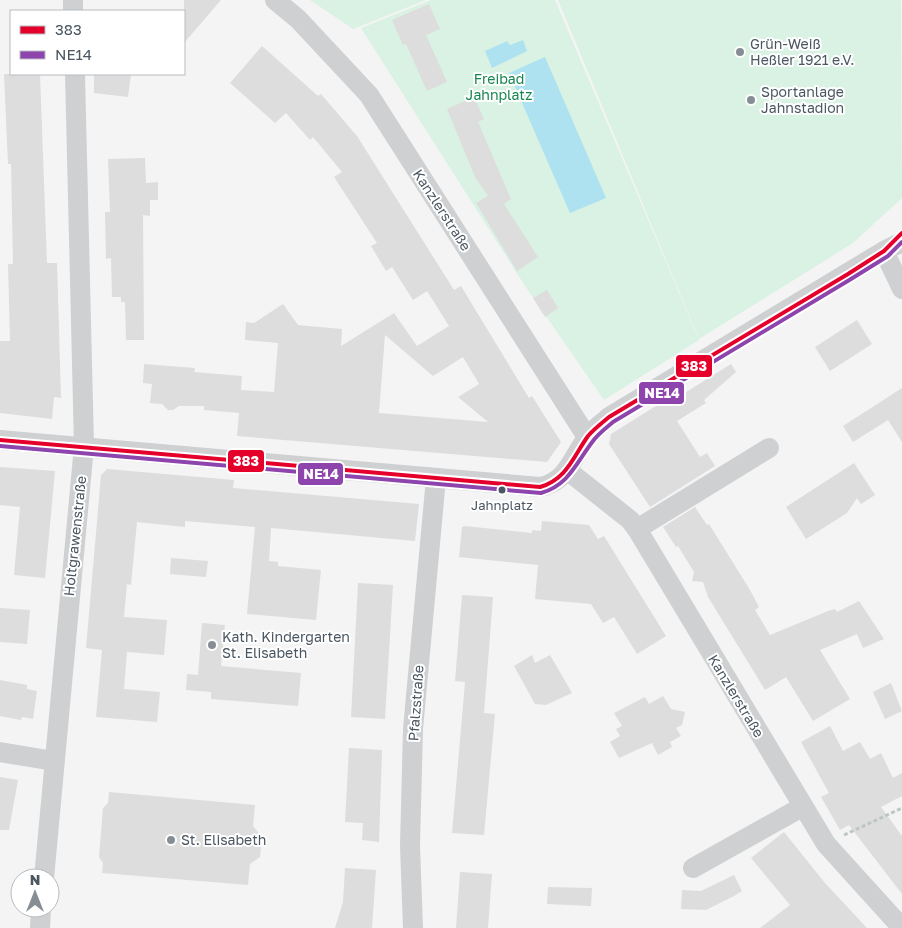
<svg xmlns="http://www.w3.org/2000/svg" width="902" height="928" font-family="'Golos Text',sans-serif">
<style>
.green{fill:#d9f2e3}
.water{fill:#aee2f0}
.building{fill:#ddddde;fill-rule:evenodd}
.lines{fill:none;stroke-linecap:round;stroke-linejoin:round}
.path{stroke:#bcc7c4;stroke-width:3;stroke-dasharray:4 2.5;stroke-linecap:butt}
.minor{stroke:#ced0d2;stroke-width:20}
.bus-1-casing{stroke:#fff;stroke-width:8}
.bus-2-casing{stroke:#fff;stroke-width:8}
.bus-1{stroke:#e4002b;stroke-width:4}
.bus-2{stroke:#8e44ad;stroke-width:4}
.poi-dot{fill:#868d94;stroke:#fff;stroke-width:2}
.bus-dot{fill:#4a5661;stroke:#fff;stroke-width:2}
.labels{text-anchor:middle;stroke-width:4;stroke-linejoin:round;paint-order:stroke}
.bus-label{font-size:13px;fill:#4a5661;stroke:#fff}
.poi-label{font-size:14px;fill:#4a5661;stroke:#fff;text-anchor:start}
.park-label{font-size:14px;fill:#17864f;stroke:#fff}
.street-label{font-size:14px;fill:#4a5661;stroke:#fff}
.line-badge{stroke:#fff;stroke-width:2}
.badge-label{font-size:14px;text-anchor:middle;font-weight:bold;fill:#fff}
</style>
<rect width="100%" height="100%" fill="#f4f4f4"/>
<g class="green">
<path d="M310,0H426L353,29Z"/>
<path d="M431,0H555L699,340L604,400L525,286L361,28Z"/>
<path d="M558,0H901L902,198L853,243L699,339Z"/>
</g>
<g class="water">
<path d="M523,40L527,51L492,68L485,51L507,41L510,45Z"/>
<path d="M545,57L606,198L570,213L509,73Z"/>
</g>
<g class="building">
<path d="M184,0H221L184,43Z"/>
<path d="M429,4L440,29L426,35L447,82L427,91L406,44L403,45L392,20Z"/>
<path d="M262,46L318,96L321,94L357,136L454,290L461,286L529,398L532,396L561,442L547,462L237,436L239,413L204,410V406H179L173,410H168L162,404L150,403L152,384L143,383L144,364L195,368L194,372L242,376L241,390L274,392L278,343L245,340L246,322L254,323L283,304L298,325L342,329L341,346L394,313L417,346L449,326L427,291L413,300L392,267L386,271L371,246L377,243L334,177L342,172L313,137L310,140L286,113L275,123L230,83ZM385,335L433,376L463,357L479,384L458,397L488,422L379,413Z"/>
<path d="M4,74H40L47,263H57L61,398L54,397L52,419L0,413V341H10L8,264H13L11,164H8Z"/>
<path d="M94,74H131L128,97L94,93Z"/>
<path d="M474,97L484,119L478,122L511,199L504,204L538,257L517,271L476,203L488,196L475,177L447,109Z"/>
<path d="M145,158L146,183L158,182V200H150V216L143,215L144,340H126L125,302H121V297H112L111,258L106,259L105,212H110L108,159Z"/>
<path d="M547,290L558,308L545,317L533,298Z"/>
<path d="M857,320L872,344L830,371L815,347Z"/>
<path d="M731,364L736,372L704,400L706,403L677,421L700,457L707,453L715,466L650,507L609,444L611,434L664,401L667,404Z"/>
<path d="M902,388V442L888,420L853,442L843,426Z"/>
<path d="M854,463L875,495L861,504L857,498L847,513L806,539L786,507Z"/>
<path d="M0,467L55,471L45,578L14,575L20,507L0,505Z"/>
<path d="M107,469L234,480L233,488L419,504L415,541L271,528L269,561L278,562V566L321,570L316,620L247,614L255,527L185,521V527L137,522L131,585L127,584L124,617L167,620L164,655L127,652L124,689L160,692L157,722L96,717L102,650L86,648L101,475Z"/>
<path d="M695,507L707,525L709,524L750,590L759,607L755,610L770,635L828,611L835,609L837,612L859,601L884,639L863,648L857,634L820,650L850,699L813,721L786,677L765,690L708,597L703,582L692,581L694,572L678,546L676,547L663,527Z"/>
<path d="M542,521L589,525L598,539L604,536L666,636L637,654L614,617L603,623L591,604L535,599L538,565L459,557L462,527L465,526L532,533V530L541,531Z"/>
<path d="M171,558L208,561L206,577L170,574Z"/>
<path d="M358,583L393,585L385,719L351,717Z"/>
<path d="M462,595L493,597L484,713L495,714L484,835L452,833L465,682L455,681Z"/>
<path d="M0,608L30,610L27,644L0,642Z"/>
<path d="M202,623L225,625L221,666L301,673L298,706L211,699V692L186,690L187,674L198,675Z"/>
<path d="M532,655L535,663L550,655L572,693L546,705L535,704L514,666Z"/>
<path d="M0,680L27,685V689L37,691L33,719L22,717L21,720L0,716Z"/>
<path d="M891,683L902,711L885,719L873,692Z"/>
<path d="M663,696L671,709L685,712L682,725L676,728L681,736L670,742L672,747L658,755L652,743L619,758L610,742L620,736L616,729L622,726L614,713L645,697L649,704Z"/>
<path d="M830,726L843,751L860,742L870,759L881,753L893,778L902,773V796L881,807L902,836V894L849,825L840,830L821,797L829,793L801,742Z"/>
<path d="M349,748L382,750L379,842L362,840L363,823L345,822Z"/>
<path d="M0,777L18,780L9,830H0Z"/>
<path d="M109,792L255,805L253,826L262,837L260,857L250,864L248,885L102,873L103,863L99,857L103,808L108,803Z"/>
<path d="M784,832L825,883L867,928H760L790,905L751,858Z"/>
<path d="M345,868L376,870L372,928H335L343,902Z"/>
<path d="M460,872L492,874L488,928H456Z"/>
<path d="M734,875L742,891L734,896L706,910L681,909L682,890L701,891Z"/>
<path d="M548,887L592,888L591,906L547,904Z"/>
</g>
<g class="lines">
<path class="path" d="M844,835L902,808"/>
<g class="minor">
<path d="M73,0V11"/>
<path d="M275,0L298,19L369,95L587,437"/>
<path d="M884,251L902,289"/>
<path d="M0,440L540,487C568,481 571,459 587,438C592,430 602,424 609,417L884,251L902,242"/>
<path d="M567,470L630,520L637,529L826,844L902,928"/>
<path d="M637,529L769,448"/>
<path d="M0,752L54,761"/>
<path d="M693,868L802,807"/>
<path d="M44,878L84,446L75,74"/>
<path d="M40,928L41,908"/>
<path d="M413,928L410,846L413,729L436,478"/>
</g>
<g class="bus-1-casing">
<path id="bus-1" d="M0,440L540,487C567,479 573,457 588,436C594,429 602,423 609,417L848,274L884,251L902,233"/>
</g>
<g class="bus-2-casing">
<path id="bus-2" d="M0,446L541,493C569,485 576,463 593,441C598,434 606,428 613,422L851,279L888,256L902,242"/>
</g>
<use href="#bus-1" class="bus-1"/>
<use href="#bus-2" class="bus-2"/>
</g>
<g class="poi-dot">
<circle cx="740" cy="52" r="5"/>
<circle cx="751" cy="100" r="5"/>
<circle cx="212" cy="645" r="5"/>
<circle cx="171" cy="840" r="5"/>
</g>
<circle class="bus-dot" cx="502" cy="490" r="4.5"/>
<g class="labels">
<g class="bus-label">
<text x="502" y="510">Jahnplatz</text>
</g>
<g class="poi-label">
<text x="750" y="49">Grün-Weiß<tspan x="750" dy="16">Heßler 1921 e.V.</tspan></text>
<text x="761" y="97">Sportanlage<tspan x="761" dy="16">Jahnstadion</tspan></text>
<text x="222" y="642">Kath. Kindergarten<tspan x="222" dy="16">St. Elisabeth</tspan></text>
<text x="181" y="845">St. Elisabeth</text>
</g>
<g class="park-label">
<text x="499" y="84">Freibad<tspan x="499" dy="16">Jahnplatz</tspan></text>
</g>
<g class="street-label">
<text transform="translate(442 210) rotate(57)" y="5">Kanzlerstraße</text>
<text transform="translate(75 536) rotate(-84)" y="5">Holtgrawenstraße</text>
<text transform="translate(736 696) rotate(59)" y="5">Kanzlerstraße</text>
<text transform="translate(416 703) rotate(-86)" y="5">Pfalzstraße</text>
</g>
</g>
<g class="line-badge">
<rect x="675" y="354" width="38" height="24" rx="5" fill="#e4002b"/>
<rect x="638" y="381" width="47" height="24" rx="5" fill="#8e44ad"/>
<rect x="227" y="449" width="38" height="24" rx="5" fill="#e4002b"/>
<rect x="297" y="462" width="47" height="24" rx="5" fill="#8e44ad"/>
</g>
<g class="badge-label">
<text x="694" y="371">383</text>
<text x="662" y="398">NE14</text>
<text x="246" y="466">383</text>
<text x="321" y="479">NE14</text>
</g>
<rect x="10" y="10" width="175" height="65" fill="#ffffff" stroke="#b7bbc0"/>
<rect x="20" y="26" width="25" height="8" fill="#e4002b" stroke="#b7bbc0"/>
<text x="55" y="35" font-size="15" fill="#4a5661">383</text>
<rect x="20" y="51" width="25" height="8" fill="#8e44ad" stroke="#b7bbc0"/>
<text x="55" y="60" font-size="15" fill="#4a5661">NE14</text>
<g transform="translate(35 893)"><circle r="24" fill="#ffffff" stroke="#b7bbc0"/>
<path d="M0-4L9 19L0 12L-9 19Z" fill="#868d94"/>
<text y="-8" font-size="14" font-weight="bold" text-anchor="middle" fill="#4a5661">N</text>
</g>
</svg>
